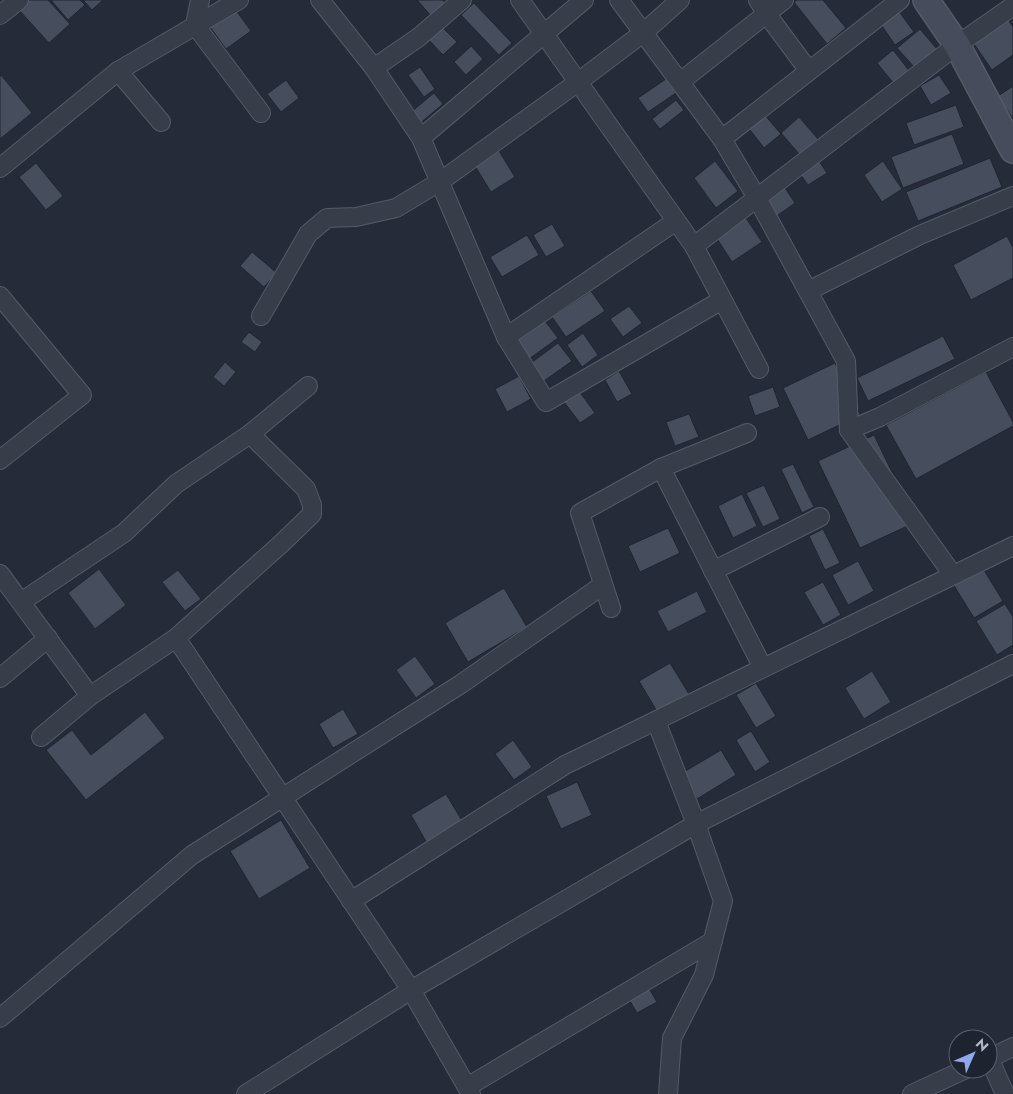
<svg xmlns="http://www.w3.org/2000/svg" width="1013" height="1094" font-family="Jost,sans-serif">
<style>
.building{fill:#464e5e;stroke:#1f2531}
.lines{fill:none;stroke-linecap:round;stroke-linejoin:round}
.minor-casing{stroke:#565b68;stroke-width:20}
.secondary-casing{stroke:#565b68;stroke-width:28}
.minor{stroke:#383d4a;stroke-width:18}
.secondary{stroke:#474c5c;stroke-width:25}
</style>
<rect width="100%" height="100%" fill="#252b39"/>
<g class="building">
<path d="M29,0H48L70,24L49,43L18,9Z"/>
<path d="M51,0H80L85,5L68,20Z"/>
<path d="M83,0H103L92,10Z"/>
<path d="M417,0H443L447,5L433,18Z"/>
<path d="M797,0H823L846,28L827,44L794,2Z"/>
<path d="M474,3L512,43L499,55L461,15Z"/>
<path d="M235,9L251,31L226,49L210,27Z"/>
<path d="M898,10L914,32L895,45L880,23Z"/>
<path d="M1005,15L1013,27V55L992,70L970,38Z"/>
<path d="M441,26L457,42L443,55L428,39Z"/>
<path d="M920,29L937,49L915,68L897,48Z"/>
<path d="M471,46L483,59L466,75L454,62Z"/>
<path d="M893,50L911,73L895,85L877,63Z"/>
<path d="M420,67L435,89L424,97L408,75Z"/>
<path d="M1,75L32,113L0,139V76Z"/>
<path d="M939,75L951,93L931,105L920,86Z"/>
<path d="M666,79L676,93L648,112L638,98Z"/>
<path d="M286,80L299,98L281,112L267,94Z"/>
<path d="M1013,86V119L998,96Z"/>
<path d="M434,93L443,104L419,124L410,113Z"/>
<path d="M676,100L684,110L660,129L652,119Z"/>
<path d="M956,105L964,127L914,145L906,123Z"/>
<path d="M763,113L781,134L764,148L747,126Z"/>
<path d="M799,117L818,139L800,155L781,133Z"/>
<path d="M952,134L964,164L903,188L891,157Z"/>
<path d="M499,151L515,177L491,192L475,166Z"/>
<path d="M817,158L827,173L808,185L798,171Z"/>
<path d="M990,158L1002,187L918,221L906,192Z"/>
<path d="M715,161L738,191L716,208L694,178Z"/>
<path d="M883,161L902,189L882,202L864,175Z"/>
<path d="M36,163L63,196L46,210L19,177Z"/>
<path d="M785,188L795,203L774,218L764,203Z"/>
<path d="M744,215L762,242L732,262L714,234Z"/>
<path d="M552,224L565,246L546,257L533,235Z"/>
<path d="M527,235L539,255L502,277L490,257Z"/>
<path d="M1007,236L1013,248V278L971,300L953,265Z"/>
<path d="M252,252L277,273L264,287L240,266Z"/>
<path d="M591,291L605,311L566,337L552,317Z"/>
<path d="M629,306L642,323L623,337L610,319Z"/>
<path d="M542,317L558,338L529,359L514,338Z"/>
<path d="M249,332L262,342L255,352L241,342Z"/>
<path d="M583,333L598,355L582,367L567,345Z"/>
<path d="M943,336L955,359L868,401L857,378Z"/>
<path d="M558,343L572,361L544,381L531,363Z"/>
<path d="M225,362L236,372L224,386L213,377Z"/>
<path d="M835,363L860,415L808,440L783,388Z"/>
<path d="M619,371L632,394L617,402L605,380Z"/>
<path d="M986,372L1013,422V426L916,479L886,425Z"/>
<path d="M519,376L531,399L507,412L495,389Z"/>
<path d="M773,387L780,407L755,416L748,396Z"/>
<path d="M579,391L595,413L580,423L564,402Z"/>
<path d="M689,414L699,437L675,446L666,422Z"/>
<path d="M874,435L916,522L860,548L818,461Z"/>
<path d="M793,464L814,507L802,513L781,469Z"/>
<path d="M764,485L780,519L763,527L746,493Z"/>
<path d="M742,494L757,526L733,538L718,506Z"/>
<path d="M668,528L680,553L640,572L628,546Z"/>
<path d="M823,529L840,563L825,570L809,536Z"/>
<path d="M858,561L874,591L848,605L832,575Z"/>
<path d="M982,567L1003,601L974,618L953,584Z"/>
<path d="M99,569L126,605L95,629L68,593Z"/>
<path d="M178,570L201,599L185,611L162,582Z"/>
<path d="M823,582L841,615L823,625L804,592Z"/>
<path d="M504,588L527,627L468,662L445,623Z"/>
<path d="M697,591L707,612L668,632L657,611Z"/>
<path d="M1005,604L1013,617V645L997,655L976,621Z"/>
<path d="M415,656L435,684L416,698L396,670Z"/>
<path d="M670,663L689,694L658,713L639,681Z"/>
<path d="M872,671L891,702L864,719L845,688Z"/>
<path d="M756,683L776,716L756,728L736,695Z"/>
<path d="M343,709L358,734L333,748L319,724Z"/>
<path d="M145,712L165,738L86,800L46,750L72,730L91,755Z"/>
<path d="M751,731L770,762L755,772L736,740Z"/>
<path d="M513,740L532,767L514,780L495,754Z"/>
<path d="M721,750L736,775L697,799L682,773Z"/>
<path d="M577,782L592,815L561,829L546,796Z"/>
<path d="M446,794L464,824L428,845L411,815Z"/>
<path d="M281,820L310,868L259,899L230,851Z"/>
<path d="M647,985L657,1002L637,1013L627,996Z"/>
</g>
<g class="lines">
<g class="minor-casing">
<g id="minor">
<path d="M200,0L195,25L261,113"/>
<path d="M320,0L374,68L421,138L506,337L546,402L722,300"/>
<path d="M520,0L694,246L759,369"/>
<path d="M619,0L722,139L757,198L846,361L849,430L953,575"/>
<path d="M758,0L766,13L809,71"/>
<path d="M0,15L19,0"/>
<path d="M374,68L419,37L462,0"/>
<path d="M118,71L161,122"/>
<path d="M680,82L784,0"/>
<path d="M421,138L584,0"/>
<path d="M722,139L900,0"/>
<path d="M0,168L118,71L239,0"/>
<path d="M694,246L957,45L1013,6"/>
<path d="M808,291L920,235L1013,196"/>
<path d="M0,296L82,395L0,460"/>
<path d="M261,316L308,234L327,218L356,217L396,208L441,181L578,82L643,33L680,0"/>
<path d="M506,337L676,221"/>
<path d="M849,430L880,417L1013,347"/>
<path d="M661,468L763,668"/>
<path d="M713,571L820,517"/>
<path d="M0,574L90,696"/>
<path d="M21,602L124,533L176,484L250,434L308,386"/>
<path d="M611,608L580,513L661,468L747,433"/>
<path d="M176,638L411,990L471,1094"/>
<path d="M0,678L48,638"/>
<path d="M656,721L696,824L723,901L704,975L672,1038L668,1094"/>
<path d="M41,737L90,696L176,638L282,543L312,514V505L306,489L250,434"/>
<path d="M351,901L565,765L1013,546"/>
<path d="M0,1018L192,855L461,684L603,585"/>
<path d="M989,1058L1005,1094"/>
<path d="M988,1059L1013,1047"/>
<path d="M467,1087L713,941"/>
<path d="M246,1094L411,990L696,824L1013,664"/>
<path d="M912,1094L966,1069"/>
</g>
</g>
<g class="secondary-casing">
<path id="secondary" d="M926,0L957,45L1013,150"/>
</g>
<use href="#minor" class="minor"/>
<use href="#secondary" class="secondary"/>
</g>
<g transform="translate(973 1054) rotate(45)"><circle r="24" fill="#1d232f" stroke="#595f6b"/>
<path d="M0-4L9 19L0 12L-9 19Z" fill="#90a9ee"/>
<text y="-8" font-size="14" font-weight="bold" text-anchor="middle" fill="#b4b8c6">N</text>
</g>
</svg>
